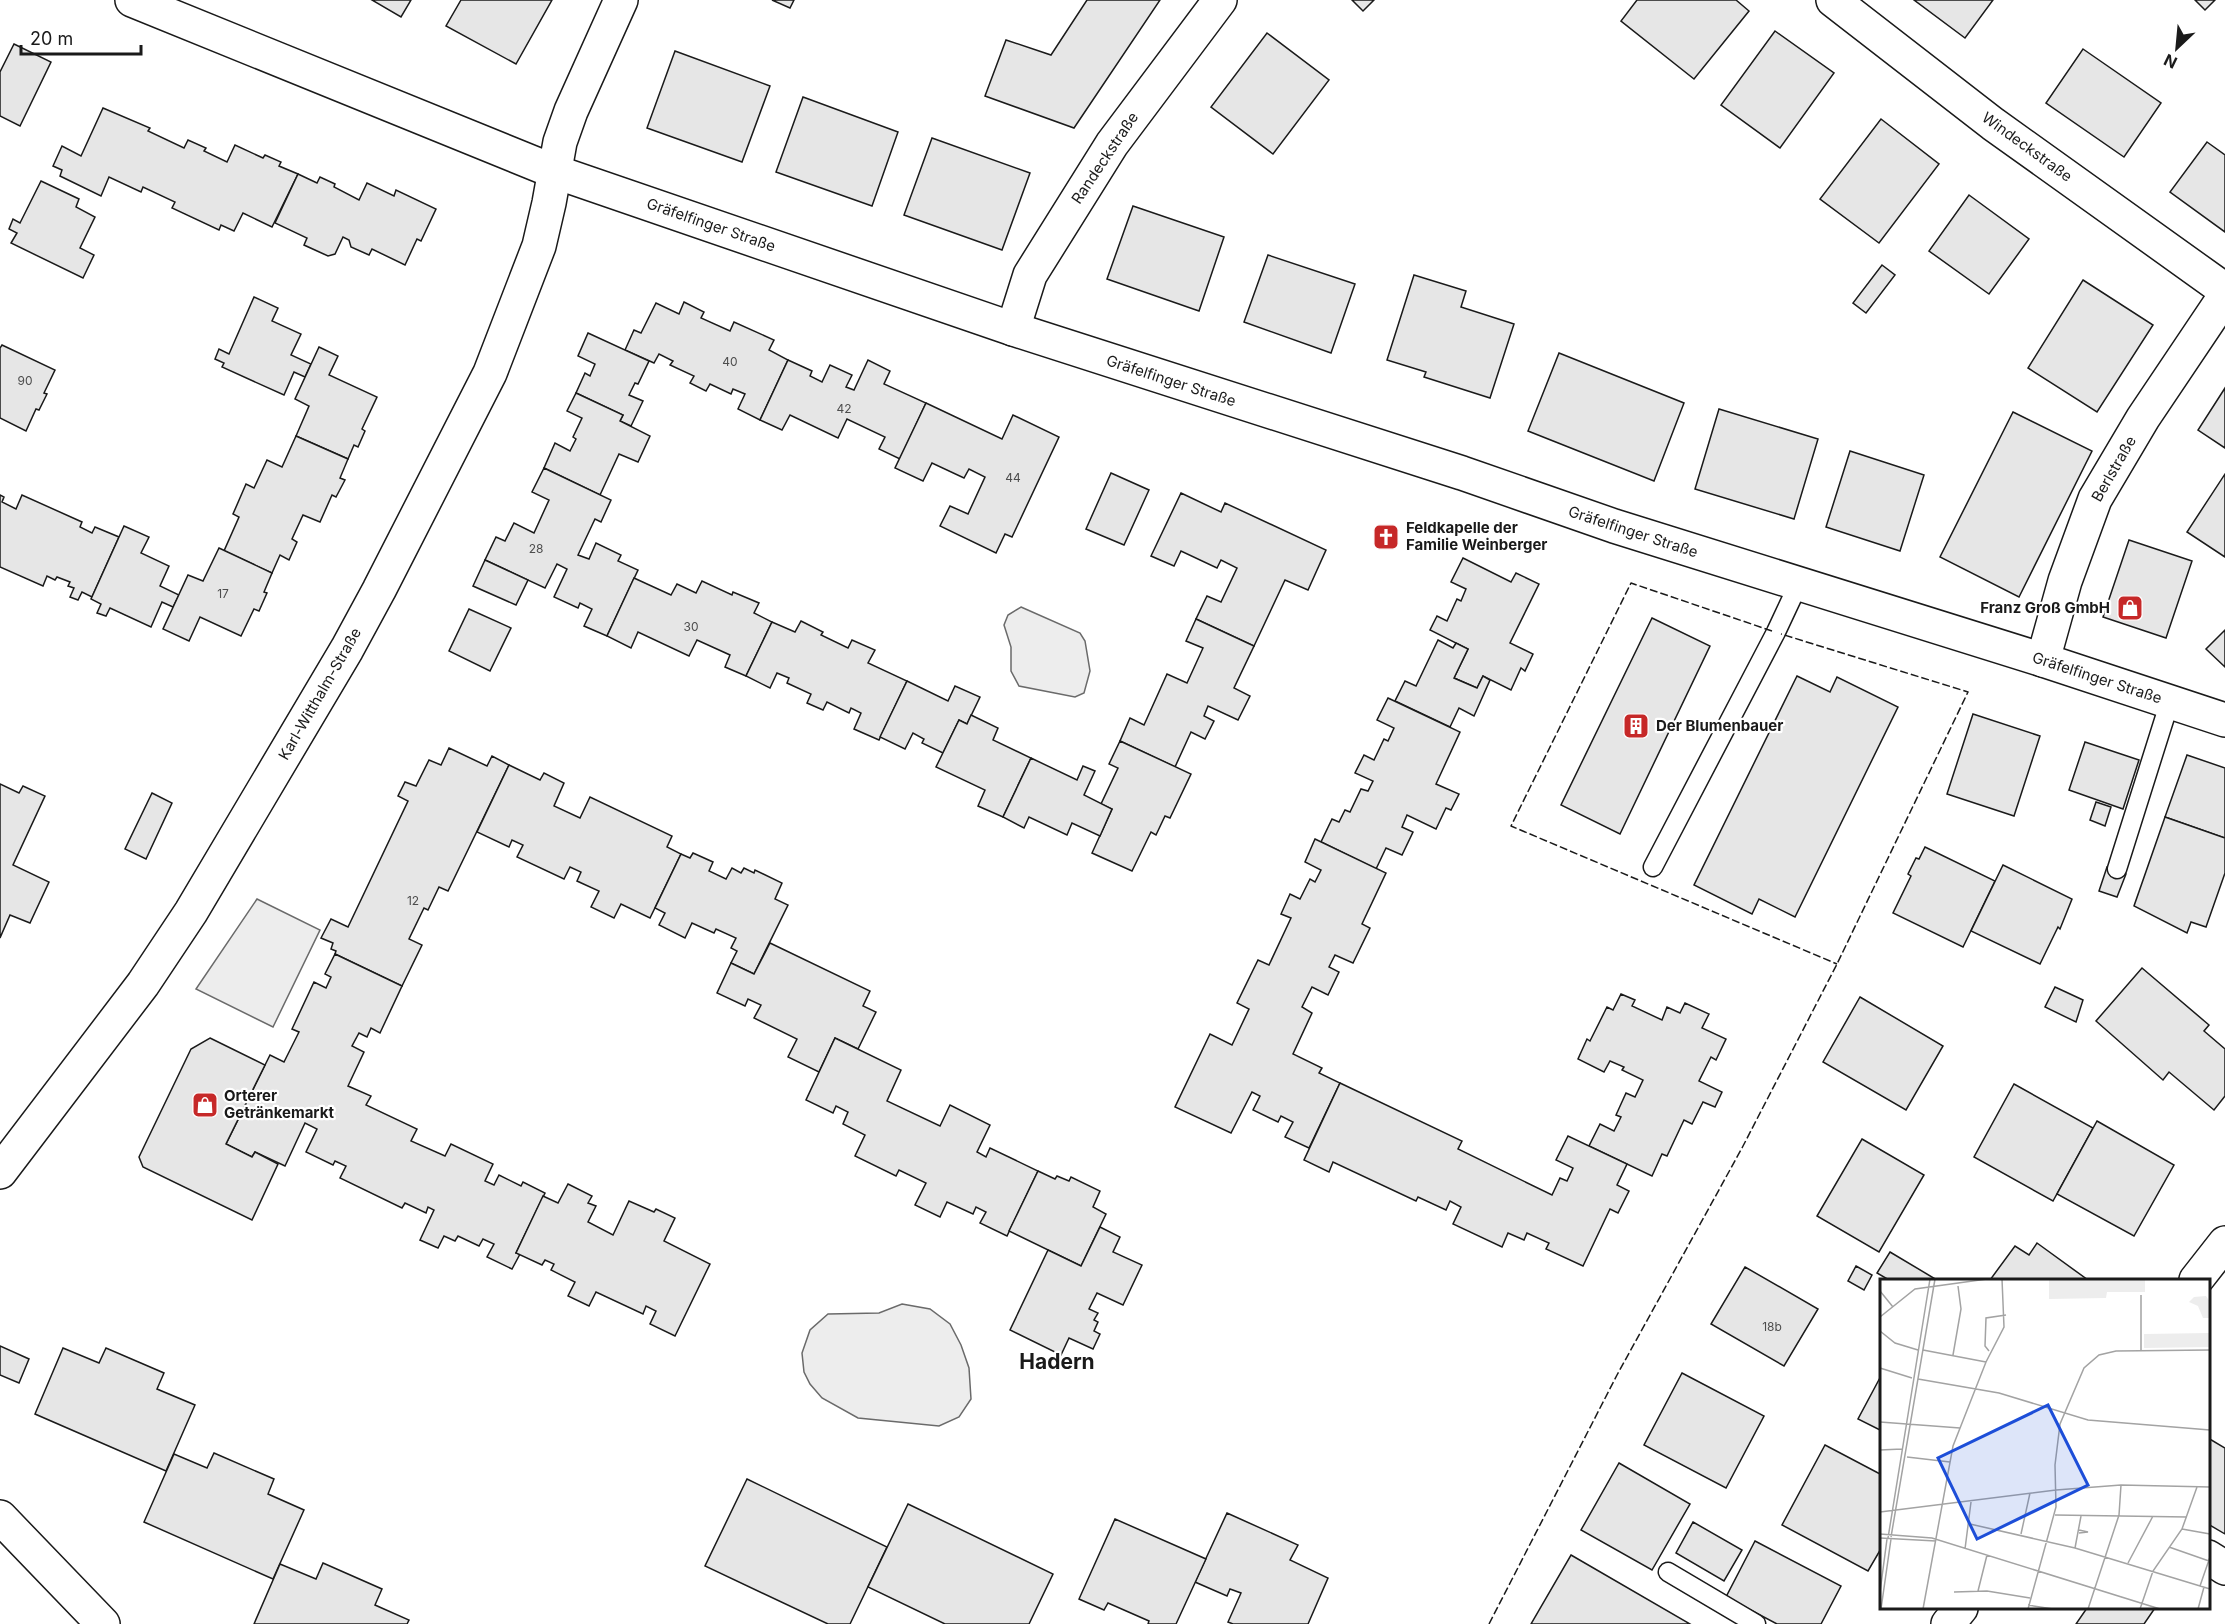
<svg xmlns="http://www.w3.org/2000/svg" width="2225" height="1624" font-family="Inter,sans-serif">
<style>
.built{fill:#ededed;stroke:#6a6a6a;stroke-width:1.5}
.building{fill:#e6e6e6;stroke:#1a1a1a;stroke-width:1.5}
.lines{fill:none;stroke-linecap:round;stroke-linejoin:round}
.lane-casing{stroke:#1a1a1a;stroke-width:21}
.street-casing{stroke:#1a1a1a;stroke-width:36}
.lane{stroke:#fff;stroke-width:18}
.street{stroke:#fff;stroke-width:33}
.fence{stroke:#1a1a1a;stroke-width:1.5;stroke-dasharray:8 3;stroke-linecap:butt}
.labels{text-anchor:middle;stroke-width:4.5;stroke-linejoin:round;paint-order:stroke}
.number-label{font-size:12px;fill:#4d4d4d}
.street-label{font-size:15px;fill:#1a1a1a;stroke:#fff}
.poi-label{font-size:15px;font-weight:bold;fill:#1a1a1a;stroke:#fff;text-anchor:start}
.district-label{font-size:21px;font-weight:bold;fill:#1a1a1a;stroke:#fff}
.inset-road{fill:none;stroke:#a3a3a3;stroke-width:1.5}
.view{fill:#1d4ed8;fill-opacity:0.15;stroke:#1d4ed8;stroke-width:3}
.inset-edge{fill:none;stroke:#1a1a1a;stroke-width:3}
</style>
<rect width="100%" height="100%" fill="#fff"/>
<g class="built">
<path d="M1021,607L1080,633L1085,641L1090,671L1084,693L1075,697L1019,686L1011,671V647L1004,625L1008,615Z"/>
<path d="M257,899L320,930L273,1027L196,989Z"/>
<path d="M902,1304L930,1309L950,1324L961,1345L969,1368L971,1399L959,1417L939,1426L858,1418L822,1398L810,1384L804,1372L802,1353L810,1330L828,1314L879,1313Z"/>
</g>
<g class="building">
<path d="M372,0H411L401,17Z"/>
<path d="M461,0H552L516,64L446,26Z"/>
<path d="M772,0H794L790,8Z"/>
<path d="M1087,0H1160L1074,128L985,96L1006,40L1051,55Z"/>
<path d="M1352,0H1374L1363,11Z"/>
<path d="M1637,0H1736L1749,11L1694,79L1621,21Z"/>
<path d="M1914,0H1993L1965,38Z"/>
<path d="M2195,0H2215L2205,10Z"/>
<path d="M1775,31L1834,73L1780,148L1721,105Z"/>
<path d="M1267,33L1329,80L1273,154L1211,107Z"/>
<path d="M14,44L51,62L20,126L0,116V72Z"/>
<path d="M2083,49L2161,103L2124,157L2046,103Z"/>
<path d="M675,51L770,86L742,162L647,128Z"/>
<path d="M803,97L898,132L872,206L776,172Z"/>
<path d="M103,108L150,128L148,131L184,148L188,140L206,148L204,151L227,162L235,145L263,158L265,155L281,162L279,166L298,174L272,227L243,213L234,231L221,225L219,230L172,208L175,202L143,187L141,192L109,177L101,196L60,176L62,170L53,166L62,146L81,156Z"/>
<path d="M1881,119L1939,164L1879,243L1820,199Z"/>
<path d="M932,138L1030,173L1002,250L904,215Z"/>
<path d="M2207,142L2225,155V232L2170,192Z"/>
<path d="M298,174L317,183L320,177L335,184L334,187L359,200L367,183L394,196L396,190L436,209L421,241L417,239L405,265L372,249L369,255L351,247L349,240L343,237L335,254L328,256L304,245L307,238L275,223Z"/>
<path d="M41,181L79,199L76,207L95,217L80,248L94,255L83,278L11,243L17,233L9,229L13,219L20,223Z"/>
<path d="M1969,195L2029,239L1989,294L1929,251Z"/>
<path d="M1133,206L1224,237L1199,311L1107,279Z"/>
<path d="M1268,255L1355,284L1331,353L1244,322Z"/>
<path d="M1882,265L1895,275L1866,313L1853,303Z"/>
<path d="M1414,275L1466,291L1461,307L1514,324L1490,398L1424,377L1426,372L1387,360Z"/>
<path d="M2083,280L2153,325L2097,412L2028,368Z"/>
<path d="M254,297L278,308L272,321L301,334L291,355L311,364L305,377L294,372L284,395L222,367L224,363L215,359L219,349L229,354Z"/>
<path d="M684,302L704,312L701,318L730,331L734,322L774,340L769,350L788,360L760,420L738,409L745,394L733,389L731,394L710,384L706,391L690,383L694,376L670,365L673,361L659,354L654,363L625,350L634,330L641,333L656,303L679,314Z"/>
<path d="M588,333L649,361L638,384L635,383L629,395L643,401L631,426L620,421L623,415L576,393L585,373L590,376L595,364L578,356Z"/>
<path d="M2,345L55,370L44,393L47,394L39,410L36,409L26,431L0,418V348Z"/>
<path d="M319,347L338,356L329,375L377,397L362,429L365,431L358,447L354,445L348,459L296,436L309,406L295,399Z"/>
<path d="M1559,353L1684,403L1654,481L1528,431Z"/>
<path d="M788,360L812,371L810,376L822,382L830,365L852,375L846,387L854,390L868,360L890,371L884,384L926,403L900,459L879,449L885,437L847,419L838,438L790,415L782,430L760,420Z"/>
<path d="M2225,388V448L2198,430Z"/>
<path d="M576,393L623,415L620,421L650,436L638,462L619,454L600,495L544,468L555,443L570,451L576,439L573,437L582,418L567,411Z"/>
<path d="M926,403L1002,439L1013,415L1059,437L1012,537L1005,534L996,553L940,526L950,506L968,514L985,477L969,469L964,478L932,463L923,481L895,468Z"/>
<path d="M1719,409L1818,439L1794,519L1695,489Z"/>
<path d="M2013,412L2092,451L2019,597L1940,557Z"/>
<path d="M296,436L348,459L340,478L345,480L336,497L332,495L320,522L303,515L292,539L297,542L289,560L280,555L272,573L224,551L239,517L233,514L246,484L254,488L267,460L282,467Z"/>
<path d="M1850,451L1924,475L1900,551L1826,527Z"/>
<path d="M544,468L611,500L601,522L595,519L578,555L589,559L596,543L621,555L618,561L638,570L607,636L584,626L592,609L580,603L578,608L554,597L567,569L557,564L545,588L485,560L496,537L505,541L514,523L534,533L549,500L532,492Z"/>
<path d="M1111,473L1149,490L1124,545L1086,529Z"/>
<path d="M2225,474V557L2187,532Z"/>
<path d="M1181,493L1221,512L1225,503L1326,550L1308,590L1285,580L1254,646L1196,619L1207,596L1221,602L1237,568L1221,560L1217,568L1181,551L1174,566L1151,556Z"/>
<path d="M0,495L4,497L2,502L16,509L22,495L82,522L80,527L92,533L95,527L119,537L92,597L82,592L78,600L70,597L74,588L68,586L70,582L57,577L55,580L47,576L43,586L0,567Z"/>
<path d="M124,526L149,537L141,553L169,566L160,586L179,595L173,607L162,602L151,627L110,608L106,616L97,613L101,604L91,599Z"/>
<path d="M2129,540L2192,561L2166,638L2103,617Z"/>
<path d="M219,548L272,573L264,592L267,593L259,611L254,609L241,636L200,617L189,641L163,629L188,575L203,581Z"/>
<path d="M1463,558L1511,582L1516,573L1539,584L1510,643L1533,654L1525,671L1521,668L1511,690L1483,676L1477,688L1454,678L1468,649L1430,630L1437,616L1447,621L1457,599L1461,601L1466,589L1451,582Z"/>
<path d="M485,560L528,580L516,605L473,586Z"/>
<path d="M634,578L671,595L677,584L696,593L702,581L732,595L733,592L759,603L754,613L772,622L746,676L725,667L730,655L697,640L689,656L638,632L631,648L607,636Z"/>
<path d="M469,609L511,628L490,671L449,651Z"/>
<path d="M1652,618L1710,646L1620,834L1561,805Z"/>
<path d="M1196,619L1254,646L1234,688L1250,696L1238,720L1208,706L1204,716L1214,721L1205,739L1191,732L1175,767L1120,741L1130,718L1144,725L1167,674L1187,683L1203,648L1186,641Z"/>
<path d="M801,621L823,632L821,635L848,648L852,640L875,650L868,663L907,681L879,740L854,729L861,713L851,708L849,713L827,702L823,710L807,703L811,694L787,683L789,678L777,673L770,688L746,676L772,622L795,632Z"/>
<path d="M2225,630V667L2206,649Z"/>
<path d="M1438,640L1453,648L1456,643L1468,649L1454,678L1477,688L1483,676L1490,680L1474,716L1459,708L1450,727L1395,701L1405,681L1416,686Z"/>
<path d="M1797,676L1830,692L1837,677L1898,707L1795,917L1759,899L1752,914L1694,885Z"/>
<path d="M907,681L948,701L955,686L980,697L967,724L959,720L943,753L922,743L924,739L913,733L905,749L880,737Z"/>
<path d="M1388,698L1460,732L1436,784L1459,794L1451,810L1446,808L1436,829L1407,815L1402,827L1413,832L1402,855L1386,848L1376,869L1321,842L1332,819L1339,822L1345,810L1350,812L1361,789L1368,791L1373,781L1355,773L1364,755L1374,760L1384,739L1388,741L1394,728L1377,720Z"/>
<path d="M1973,714L2040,736L2014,816L1947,794Z"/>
<path d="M971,715L998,728L993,740L1031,758L1003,817L978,806L985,790L936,767L959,720L967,724Z"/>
<path d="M1120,741L1191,774L1170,818L1165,816L1156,835L1151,832L1132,871L1092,853L1112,809L1101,804L1118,768L1109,764Z"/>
<path d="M2085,742L2139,760L2123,809L2069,790Z"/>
<path d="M449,748L487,766L492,756L509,765L448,891L439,887L428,910L424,908L409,939L422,945L402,986L335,954L336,951L331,949L333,943L321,938L331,919L348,927L408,801L398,796L405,782L416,786L429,760L441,765Z"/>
<path d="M2187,755L2225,768V838L2165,817Z"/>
<path d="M1031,758L1077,780L1083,766L1095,771L1084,795L1112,809L1100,836L1072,823L1067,835L1029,817L1024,828L1003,817Z"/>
<path d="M509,765L540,780L544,773L564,783L554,806L580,818L590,797L672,836L667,847L681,854L650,918L621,904L614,918L591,907L599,891L577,881L581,872L570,867L564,879L517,857L523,845L512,840L509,847L477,832Z"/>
<path d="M0,784L19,793L23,786L45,796L13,865L49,882L30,923L10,915L0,938Z"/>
<path d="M152,793L172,803L146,859L125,849Z"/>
<path d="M2096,802L2111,807L2105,826L2090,820Z"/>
<path d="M2165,817L2225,838V873L2206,927L2191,922L2187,933L2134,906Z"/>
<path d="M1315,839L1386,873L1362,924L1370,928L1353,963L1335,955L1329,967L1339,972L1328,995L1312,987L1302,1007L1312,1013L1293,1054L1322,1068L1319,1073L1340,1083L1309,1148L1285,1137L1293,1122L1281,1116L1278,1122L1253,1110L1260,1096L1252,1092L1231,1133L1175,1107L1210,1034L1232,1045L1249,1009L1237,1003L1258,960L1269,965L1291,918L1281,914L1290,894L1300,899L1310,879L1315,882L1321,870L1305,862Z"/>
<path d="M1925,847L1995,881L1963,947L1893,913L1911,876L1908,874L1916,858L1919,859Z"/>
<path d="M693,853L713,862L709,871L726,879L732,868L741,873L744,868L754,873L755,870L782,883L775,899L788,905L754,974L731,963L737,951L731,948L736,938L716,929L714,933L692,923L685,938L659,925L665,913L655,908L681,854L690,858Z"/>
<path d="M2003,865L2072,899L2060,929L2058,927L2040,964L1971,931Z"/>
<path d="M2107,867L2126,874L2117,897L2099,891Z"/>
<path d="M770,943L870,991L863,1006L876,1012L858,1049L835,1038L819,1072L788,1057L797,1039L754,1018L761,1005L748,999L745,1006L717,993L731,963L754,974Z"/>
<path d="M335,954L402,986L380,1033L371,1028L367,1037L359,1033L352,1046L364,1052L348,1086L371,1096L366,1105L417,1129L411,1141L445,1156L451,1144L493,1164L485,1181L494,1185L499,1175L521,1186L523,1182L545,1193L516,1253L520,1254L512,1269L487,1257L494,1244L483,1239L479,1246L458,1236L455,1241L444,1236L438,1248L420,1240L434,1210L428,1207L426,1213L405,1203L402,1208L340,1178L346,1166L335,1161L333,1165L306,1152L317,1129L305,1123L285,1166L255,1152L252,1157L226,1144L270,1055L284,1062L299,1032L292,1029L314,982L326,988L331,977L325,974Z"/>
<path d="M2142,968L2209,1025L2204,1031L2225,1049V1096L2214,1110L2169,1072L2163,1080L2096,1021Z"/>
<path d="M2055,987L2083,1000L2076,1022L2045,1007Z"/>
<path d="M1621,994L1635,1000L1632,1006L1662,1020L1667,1007L1680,1013L1685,1003L1709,1014L1702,1028L1726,1039L1716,1060L1711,1057L1699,1081L1722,1092L1715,1107L1703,1102L1692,1124L1684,1120L1667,1156L1662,1154L1652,1176L1589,1146L1600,1124L1614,1131L1621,1117L1616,1115L1626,1093L1635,1097L1643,1080L1622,1070L1624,1067L1610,1061L1604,1072L1578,1059L1587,1039L1590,1041L1607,1007L1613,1010Z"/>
<path d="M1860,997L1943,1046L1906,1110L1823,1062Z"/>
<path d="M210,1038L265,1065L226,1144L252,1157L255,1152L278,1164L252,1220L143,1167L139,1157L191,1049Z"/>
<path d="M835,1038L901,1070L887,1101L940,1126L950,1105L990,1125L977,1152L986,1157L990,1148L1038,1171L1007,1236L980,1223L986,1212L976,1207L973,1214L947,1202L940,1217L915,1205L926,1183L899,1170L896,1176L855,1156L865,1135L843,1124L848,1112L836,1106L833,1113L806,1100Z"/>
<path d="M1340,1083L1462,1141L1458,1149L1552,1195L1560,1178L1567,1181L1573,1168L1556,1160L1568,1136L1627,1164L1617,1185L1629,1191L1618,1213L1610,1209L1583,1266L1546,1249L1549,1243L1527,1233L1524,1240L1508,1233L1502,1247L1453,1224L1461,1207L1450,1201L1446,1210L1418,1197L1416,1201L1333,1162L1329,1172L1304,1160Z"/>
<path d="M2014,1084L2093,1128L2053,1201L1974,1157Z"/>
<path d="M2097,1121L2174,1165L2134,1236L2057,1194Z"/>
<path d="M1862,1139L1924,1175L1879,1252L1817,1216Z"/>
<path d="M1038,1171L1055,1179L1057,1176L1069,1181L1071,1177L1100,1191L1093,1207L1106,1214L1081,1266L1009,1231Z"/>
<path d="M568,1184L592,1196L588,1203L596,1206L588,1222L613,1235L629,1201L654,1212L656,1209L675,1218L664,1241L710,1264L675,1336L650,1324L656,1311L646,1306L643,1314L596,1292L589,1306L568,1296L575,1282L551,1270L554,1264L545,1260L542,1265L516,1253L543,1196L558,1203Z"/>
<path d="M1100,1227L1120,1237L1113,1252L1142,1265L1123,1305L1097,1293L1089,1309L1098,1313L1094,1320L1098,1322L1094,1331L1100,1334L1093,1349L1069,1338L1061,1355L1010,1330L1048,1250L1081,1266Z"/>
<path d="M2037,1243L2088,1280H1990L2015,1246L2029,1255Z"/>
<path d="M1890,1252L1937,1280H1889L1877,1273Z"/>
<path d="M1856,1266L1872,1275L1864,1290L1848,1281Z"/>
<path d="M1745,1267L1818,1309L1784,1366L1711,1324Z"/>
<path d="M0,1346L29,1359L19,1383L0,1375Z"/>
<path d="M63,1348L99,1363L106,1348L164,1373L157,1389L195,1405L166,1471L35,1414Z"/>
<path d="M1682,1373L1764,1416L1726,1488L1644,1445Z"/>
<path d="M1882,1374V1431L1858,1419Z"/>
<path d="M2208,1438L2225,1448V1534L2208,1524Z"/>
<path d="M1825,1445L1882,1475V1547L1868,1571L1782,1525Z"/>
<path d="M214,1453L274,1479L268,1494L304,1510L273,1579L144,1522L174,1454L207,1468Z"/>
<path d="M1619,1463L1690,1504L1652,1570L1581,1530Z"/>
<path d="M747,1479L887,1547L850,1624H828L705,1566Z"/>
<path d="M908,1504L1053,1574L1029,1624H945L868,1587Z"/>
<path d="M1227,1513L1298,1545L1290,1560L1328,1578L1308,1624H1233L1228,1622L1241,1593L1230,1589L1227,1596L1195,1582Z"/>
<path d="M1115,1519L1206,1559L1176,1624H1148L1149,1621L1108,1603L1104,1610L1079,1599Z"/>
<path d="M1693,1522L1742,1550L1724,1581L1676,1553Z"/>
<path d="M1755,1541L1841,1586L1821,1624H1777L1726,1597Z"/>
<path d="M1571,1555L1690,1624H1531Z"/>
<path d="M323,1563L382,1589L375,1605L409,1620L407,1624H254L280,1564L316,1579Z"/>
<path d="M2087,1608H2155L2144,1624H2076Z"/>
</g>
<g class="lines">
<g class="lane-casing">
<g id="lane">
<path d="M1653,867L1776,632L1798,585"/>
<path d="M2117,869L2170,701"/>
<path d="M1668,1572L1756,1624"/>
</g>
</g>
<g class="street-casing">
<g id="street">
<path d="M132,0L553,171L1013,329L1462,473L1614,526L2043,660L2225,720"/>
<path d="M1833,0L1993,124L2225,290"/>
<path d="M1013,329L1030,275L1112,144L1220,0"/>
<path d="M2043,660L2065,581L2095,499L2143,418L2225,296"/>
<path d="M0,1172L143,984L191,912L347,649L379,590L490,373L539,246L549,203L560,142L571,111L621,0"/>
<path d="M2196,1280L2225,1243"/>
<path d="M0,1517L103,1624"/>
<path d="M2208,1557L2225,1568"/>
<path d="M1948,1624L1961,1608"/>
</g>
</g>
<use href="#lane" class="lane"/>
<use href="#street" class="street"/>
<g class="fence">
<path d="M1772,631L1631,583L1511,826L1837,964"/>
<path d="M1489,1624L1617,1375L1742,1148L1837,964L1968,692L1781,634"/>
</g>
</g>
<defs>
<g id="church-square" transform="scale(1.35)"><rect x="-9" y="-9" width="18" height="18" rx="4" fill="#c62828" stroke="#fff"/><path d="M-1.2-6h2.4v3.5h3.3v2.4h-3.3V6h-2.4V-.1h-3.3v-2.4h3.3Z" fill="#fff"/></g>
<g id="shop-square" transform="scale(1.35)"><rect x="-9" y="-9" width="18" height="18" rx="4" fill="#c62828" stroke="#fff"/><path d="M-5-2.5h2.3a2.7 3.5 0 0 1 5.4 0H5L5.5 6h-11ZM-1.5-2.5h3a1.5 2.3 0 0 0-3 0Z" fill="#fff"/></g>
<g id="building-square" transform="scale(1.35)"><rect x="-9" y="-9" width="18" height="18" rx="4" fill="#c62828" stroke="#fff"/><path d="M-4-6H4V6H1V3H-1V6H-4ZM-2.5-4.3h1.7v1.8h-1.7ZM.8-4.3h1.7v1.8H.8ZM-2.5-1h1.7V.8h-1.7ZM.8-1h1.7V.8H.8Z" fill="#fff"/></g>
</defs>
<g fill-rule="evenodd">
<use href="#church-square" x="1386" y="537"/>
<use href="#shop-square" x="2130" y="608"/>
<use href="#building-square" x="1636" y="726"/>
<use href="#shop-square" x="205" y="1105"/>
</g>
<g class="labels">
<g class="number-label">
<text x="730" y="366">40</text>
<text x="25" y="385">90</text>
<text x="844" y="413">42</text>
<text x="1013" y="482">44</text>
<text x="536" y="553">28</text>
<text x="223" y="598">17</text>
<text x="691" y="631">30</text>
<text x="413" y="905">12</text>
<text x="1772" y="1331">18b</text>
</g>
<g class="street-label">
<text transform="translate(2027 147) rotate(36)" y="5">Windeckstraße</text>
<text transform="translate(1105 158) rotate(-56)" y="5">Randeckstraße</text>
<text transform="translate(711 225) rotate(19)" y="5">Gräfelfinger Straße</text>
<text transform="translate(1171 381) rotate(18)" y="5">Gräfelfinger Straße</text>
<text transform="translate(2114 469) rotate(-60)" y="5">Berlstraße</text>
<text transform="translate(1633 532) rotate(18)" y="5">Gräfelfinger Straße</text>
<text transform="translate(2097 678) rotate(18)" y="5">Gräfelfinger Straße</text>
<text transform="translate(320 694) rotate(-60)" y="5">Karl-Witthalm-Straße</text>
</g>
<g class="poi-label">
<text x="1406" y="533">Feldkapelle der<tspan x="1406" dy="17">Familie Weinberger</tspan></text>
<text x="2110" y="613" text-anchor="end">Franz Groß GmbH</text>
<text x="1656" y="731">Der Blumenbauer</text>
<text x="224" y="1101">Orterer<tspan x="224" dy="17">Getränkemarkt</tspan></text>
</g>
<g class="district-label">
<text x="1057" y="1369">Hadern</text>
</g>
</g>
<g transform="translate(1880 1279)">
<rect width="330" height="330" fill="#fff"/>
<path d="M169,0H265V13H227L226,19L169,20ZM326,17L330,23V39H323L318,27L309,23L314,18ZM330,54V68L264,69V55Z" fill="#ededed"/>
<path class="inset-road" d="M0,12L13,28M0,38L35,10L107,0M0,52L15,64L38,71M43,71L106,83M261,71V16M109,72L105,67L106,39L126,36M73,76L81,30L78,7M0,89L32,99M38,100L119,114L208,141L330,151M0,143L80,149M0,171L22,170M27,178L70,183M0,233L176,211L241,206L330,208M175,236L307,238M90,245L195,269L330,310M302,250L330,255M199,254L208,253L199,251M0,255L52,259L280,330M141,255L150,214M11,258L55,0M0,259L56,262M8,259L50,0M289,268L329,282M195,269L201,237M85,270L91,223M248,284L273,237M320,307L330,278M98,312L107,276M0,313L7,260M74,313L107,312L150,319M148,326L173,330M1,330L11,260M43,330L73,167L106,83L124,48L122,0M148,330L176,228L175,186L180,145L204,89L219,76L236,72L330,71M208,330L239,236L241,206M260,330L273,292L302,250L317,208M318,330L324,308"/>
<path class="view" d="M168,126L208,206L97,260L58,179Z"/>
<rect width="330" height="330" class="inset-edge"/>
</g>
<g transform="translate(2177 48) rotate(206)" stroke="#ffffff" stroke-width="4.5" paint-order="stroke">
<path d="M0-4.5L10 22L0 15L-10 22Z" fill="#1a1a1a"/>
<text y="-9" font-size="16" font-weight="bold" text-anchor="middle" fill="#1a1a1a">N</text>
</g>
<path d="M21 45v9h120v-9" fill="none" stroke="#1a1a1a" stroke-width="3"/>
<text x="30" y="45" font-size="18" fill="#1a1a1a" stroke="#ffffff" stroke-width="4.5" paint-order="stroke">20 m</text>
</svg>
